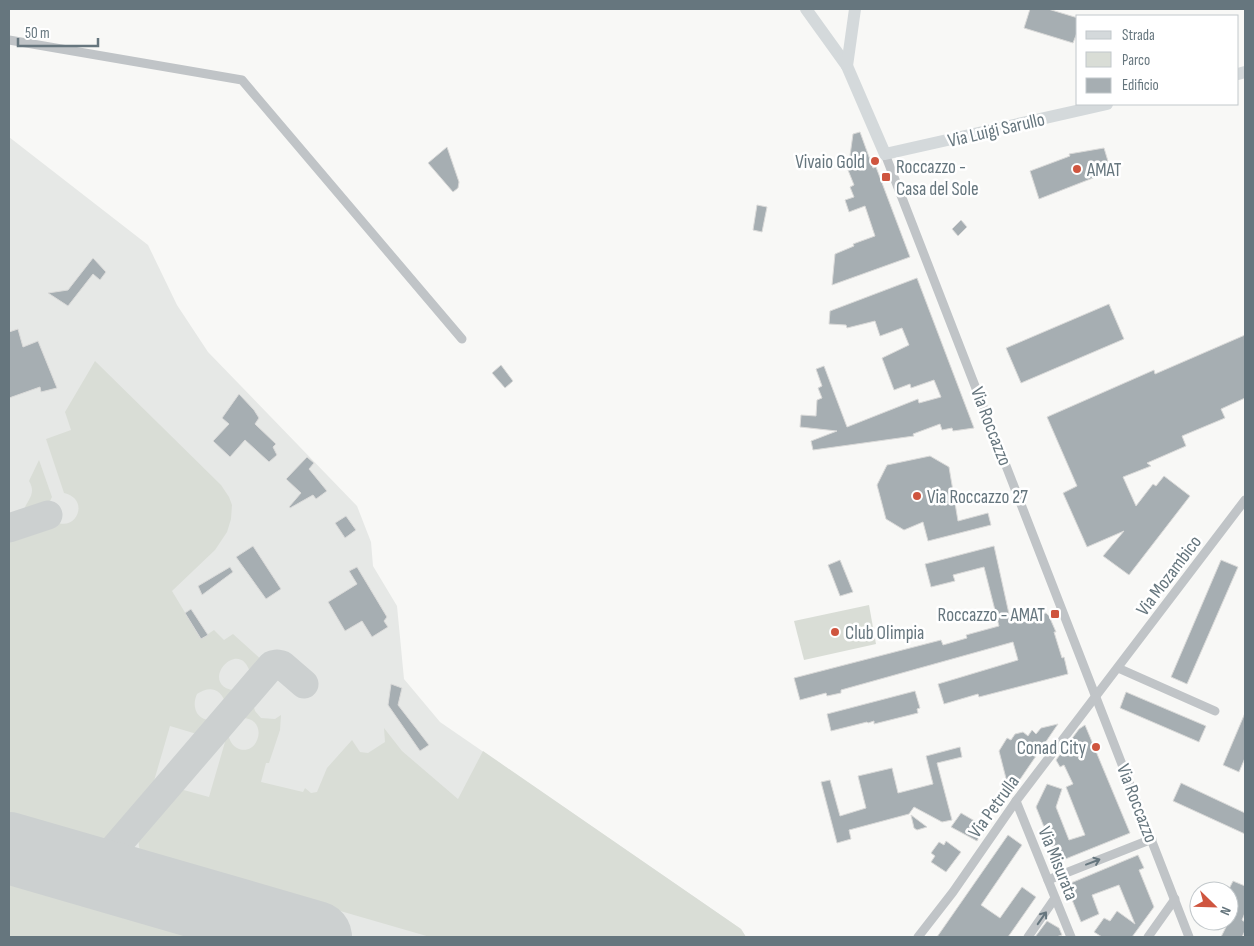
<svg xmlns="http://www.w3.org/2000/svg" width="1254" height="946" font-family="'Sofia Sans Condensed',sans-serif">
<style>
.built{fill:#e6e8e6}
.green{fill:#d9ddd6}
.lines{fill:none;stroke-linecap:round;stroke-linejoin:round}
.taxiway{stroke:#ccd0d0;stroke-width:29}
.runway{stroke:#ccd0d0;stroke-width:72}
.building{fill:#a6aeb2;stroke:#dadad9}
.street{stroke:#c0c4c7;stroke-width:9}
.secondary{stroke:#d4d9db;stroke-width:12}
.oneway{stroke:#66767e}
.poi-dot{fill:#cf553f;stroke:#fff;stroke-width:2}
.labels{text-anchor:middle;stroke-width:5;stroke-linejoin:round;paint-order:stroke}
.street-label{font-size:19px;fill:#66767e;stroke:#fff}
.poi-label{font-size:19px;fill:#66767e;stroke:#fff;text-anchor:start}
</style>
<rect width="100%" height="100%" fill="#f8f8f6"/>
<path class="built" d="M9,137L148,245L177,305L208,352L357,506L371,542L373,566L397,606L404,679L440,722L741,929L746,937H9Z"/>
<g class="green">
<path d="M95,361L221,485L229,497L232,505L231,519L227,532L215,550L172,591L201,639L214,630L224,640L233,634L263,661L251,676C241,631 193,688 238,691L226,705C222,689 210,685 197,694C191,707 197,721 212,720L200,735L170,726L154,781L159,783C147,797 127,827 111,836C104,840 96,839 88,839L9,816V536L54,521C76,534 91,499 64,493L46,439L71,430L65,412Z"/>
<path d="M39,460L52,497L48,505L24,514L23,512C27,500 37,494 29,481Z"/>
<path d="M869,605L876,644L804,660L794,621Z"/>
<path d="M253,703L255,711L261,718L275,719L281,715L280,730L269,763H266L261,782L303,792L305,788L311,793L317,792L327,768L352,740L360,752L368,753L385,742L384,728L402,751L458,799L483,751L741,929L746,937H430L143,854C137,847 138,840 142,833L180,789L209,797L225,742L222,741L228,733C229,740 232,746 239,749C260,756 269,717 241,718Z"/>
<path d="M9,880L208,937H9Z"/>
</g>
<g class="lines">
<g class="taxiway">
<path d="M9,528L48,515"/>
<path d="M94,872L272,665L277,664L282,665L304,684"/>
</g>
<path class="runway" d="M9,848L316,937"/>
</g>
<g class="building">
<path d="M1030,9H1048L1078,18V30L1073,43L1024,28Z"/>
<path d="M860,132L873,168L876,167L910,257L832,285L835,254L854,246L853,244L875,236L865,206L849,212L845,200L854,197L850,187L854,185L848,170L853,134Z"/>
<path d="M447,147L459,182L458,188L453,192L428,163Z"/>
<path d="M1104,148L1111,171L1039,199L1030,171L1070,156L1069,154Z"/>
<path d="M757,205L767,207L762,232L753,230Z"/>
<path d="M961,220L967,227L958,236L952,229Z"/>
<path d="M93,258L106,272L100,280L93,274L68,306L48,293L68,290Z"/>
<path d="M917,278L974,428L953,431L952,428L942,430L940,424L913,434L914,436L813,450L811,441L837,431L800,427L801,415L816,416L817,400L822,398L818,388L822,386L816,369L824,366L847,427L918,399L919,403L941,397L934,380L911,388L910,384L894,390L882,358L909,345L902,328L880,336L875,321L847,328L846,325L829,324L830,311Z"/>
<path d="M1109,304L1124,339L1021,383L1006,348Z"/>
<path d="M18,329L23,347L38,341L57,388L41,392L40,387L9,398V332Z"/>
<path d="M1245,335V398L1221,409L1225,418L1182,436L1186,446L1147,463L1151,466L1123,477L1136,506L1153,484L1156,486L1164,476L1190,496L1129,575L1103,556L1124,531L1087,547L1063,493L1077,486L1047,417L1154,370L1155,374Z"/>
<path d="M501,365L513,381L505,388L492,373Z"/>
<path d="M239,394L254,410L259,418L255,424L276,444L273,447L277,455L269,462L245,440L230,457L213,441L229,424L222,418Z"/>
<path d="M930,456L949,467L958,521L988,513L991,525L928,541L923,522L904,530L886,519L877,485L887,465Z"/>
<path d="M307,457L314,463L309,469L327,491L316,499L313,495L290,508L289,507L301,493L286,479Z"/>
<path d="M346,516L356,530L345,538L335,523Z"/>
<path d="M253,546L281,589L266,599L236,557Z"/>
<path d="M994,546L1011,623L1046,613L1049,616L1056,632H1054L1062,658L1064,657L1068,674L979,697L978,694L944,704L938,684L1018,660L1013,642L841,690V693L827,696L826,693L800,700L794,678L941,640L943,645L967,638L966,635L999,626L984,567L953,575L955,581L931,587L925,564Z"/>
<path d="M840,560L853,592L840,596L828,565Z"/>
<path d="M1221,560L1238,567L1187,684L1171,677Z"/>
<path d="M230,567L233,572L202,595L198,586Z"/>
<path d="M357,567L387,617L384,621L388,627L372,637L362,621L345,631L328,602L357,584L349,571Z"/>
<path d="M191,609L208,635L201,639L185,613Z"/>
<path d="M391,684L402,688L398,705L429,745L420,751L388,705Z"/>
<path d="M915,691L920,708L917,709L918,713L874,724V721L868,723L867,722L831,731L827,714Z"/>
<path d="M1126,692L1206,726L1199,742L1120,708Z"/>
<path d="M1245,713V758L1239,772L1223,765Z"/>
<path d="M1058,724L1010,794L999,751L1007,738L1011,740L1015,734L1023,732L1028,736L1032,730L1036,734L1041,728Z"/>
<path d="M1085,725L1130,833L1058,862L1036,807L1047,784L1062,789L1056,807L1069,840L1085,835L1066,787L1073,784L1064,765L1060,767L1056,760L1079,729Z"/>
<path d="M960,747L962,757L937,763L952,820L942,822L914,807L909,814L849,830L851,839L837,843L821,782L830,780L840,816L866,808L858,776L892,768L898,793L933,784L926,756Z"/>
<path d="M1181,783L1245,813V834L1173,801Z"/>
<path d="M961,813L985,827L977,841L951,827Z"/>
<path d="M911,815L927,827L917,830L914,828Z"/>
<path d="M1008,835L1022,845L981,905L1000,918L1022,887L1036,897L1008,937H937Z"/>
<path d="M946,841L961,852L946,872L931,862L935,856L931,853L939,842L944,845Z"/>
<path d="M1138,855L1144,868L1139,870L1154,907L1132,937H1102L1094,932L1104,918L1110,921L1117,911L1135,924L1119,885L1092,895L1099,914L1081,922L1066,885Z"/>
<path d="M1233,881L1245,886V913L1242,920L1245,922V931L1242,937H1221L1229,921V907L1232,899L1229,898V889Z"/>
<path d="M1047,921L1059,928L1062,935L1056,937H1035Z"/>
</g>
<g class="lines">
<g class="street">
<path d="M9,40L242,80L462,339"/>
<path d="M885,154L1189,937"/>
<path d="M1118,668L1215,711"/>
<path d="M1016,801L1071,937"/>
<path d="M1048,880L1152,839"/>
<path d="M918,937L953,892L1016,801L1245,500"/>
<path d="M1028,937L1055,898"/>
<path d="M1148,937L1175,899"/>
</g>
<g class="secondary">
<path d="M806,9L847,66L885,154L1107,104"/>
<path d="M847,66L855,9"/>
<path d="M1238,74L1245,72"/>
</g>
</g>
<defs><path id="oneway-shaft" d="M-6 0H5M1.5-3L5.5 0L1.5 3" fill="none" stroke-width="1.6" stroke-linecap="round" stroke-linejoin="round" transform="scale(1.25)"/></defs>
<g class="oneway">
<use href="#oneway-shaft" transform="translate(1093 862) rotate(-21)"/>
<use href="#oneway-shaft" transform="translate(1042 918) rotate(-55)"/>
</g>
<g class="poi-dot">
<circle cx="875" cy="161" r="5"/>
<circle cx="1077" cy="169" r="5"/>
<rect x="881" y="172" width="10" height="10" rx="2.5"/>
<circle cx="917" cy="496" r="5"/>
<rect x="1050" y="609" width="10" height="10" rx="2.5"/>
<circle cx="835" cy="632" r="5"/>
<circle cx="1096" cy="747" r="5"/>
</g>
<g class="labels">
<g class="street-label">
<text transform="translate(996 129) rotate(-13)" y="7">Via Luigi Sarullo</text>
<text transform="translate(992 426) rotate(69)" y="7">Via Roccazzo</text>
<text transform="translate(1168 575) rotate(-53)" y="7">Via Mozambico</text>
<text transform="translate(1138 803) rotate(69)" y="7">Via Roccazzo</text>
<text transform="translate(993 806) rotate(-54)" y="7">Via Petrulla</text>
<text transform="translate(1059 863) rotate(68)" y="7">Via Misurata</text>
</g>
<g class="poi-label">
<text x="865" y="168" text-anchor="end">Vivaio Gold</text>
<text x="896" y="173">Roccazzo -<tspan x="896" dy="22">Casa del Sole</tspan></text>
<text x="1087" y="176">AMAT</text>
<text x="927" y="503">Via Roccazzo 27</text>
<text x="1045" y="621" text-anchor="end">Roccazzo - AMAT</text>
<text x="845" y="639">Club Olimpia</text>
<text x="1086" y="754" text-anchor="end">Conad City</text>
</g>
</g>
<rect width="1254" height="946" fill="none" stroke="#66767e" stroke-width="20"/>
<rect x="1076" y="15" width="162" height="90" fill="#ffffff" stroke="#c2c8cb"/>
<rect x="1086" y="31" width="25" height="8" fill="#d4d9db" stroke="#c2c8cb"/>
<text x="1122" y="40" font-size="15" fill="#66767e">Strada</text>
<rect x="1086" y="52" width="25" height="15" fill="#d9ddd6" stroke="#c2c8cb"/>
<text x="1122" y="65" font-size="15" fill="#66767e">Parco</text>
<rect x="1086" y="78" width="25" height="15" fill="#a6aeb2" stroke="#c2c8cb"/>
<text x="1122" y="90" font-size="15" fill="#66767e">Edificio</text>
<g transform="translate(1214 906) rotate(113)"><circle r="24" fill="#ffffff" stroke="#c2c8cb"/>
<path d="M0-4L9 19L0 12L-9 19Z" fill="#cf553f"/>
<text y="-8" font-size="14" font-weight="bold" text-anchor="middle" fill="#66767e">N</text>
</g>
<path d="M18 38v8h80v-8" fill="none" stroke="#66767e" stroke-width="2.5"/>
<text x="25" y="38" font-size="15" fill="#66767e" stroke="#ffffff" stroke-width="4" paint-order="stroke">50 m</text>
</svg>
